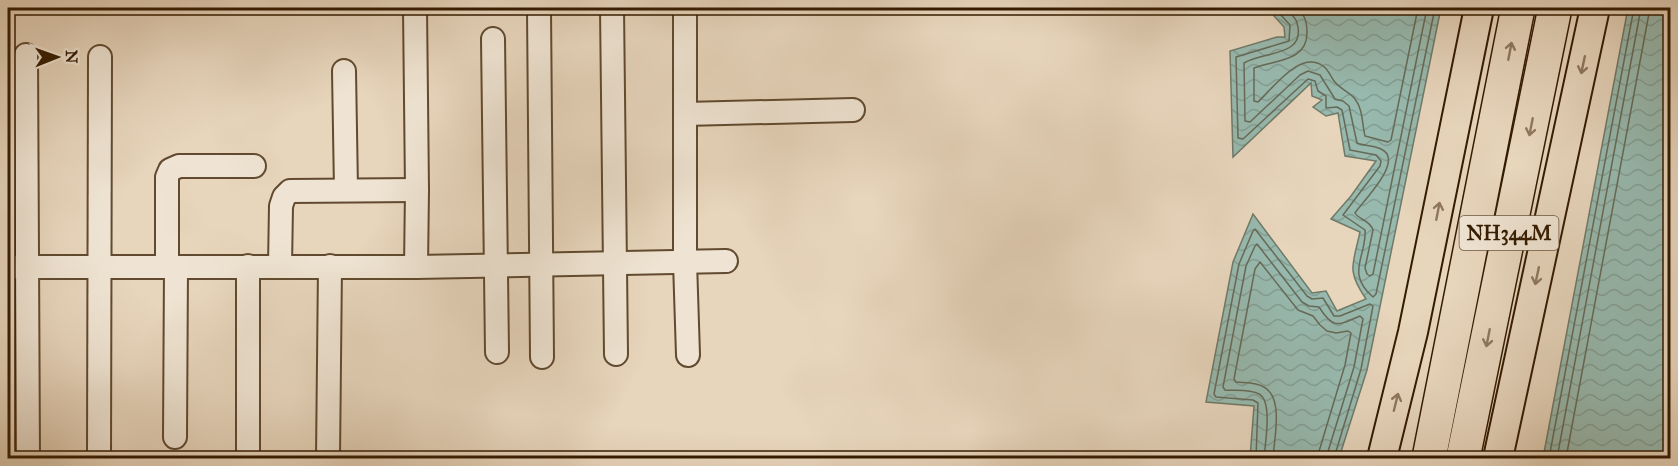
<svg xmlns="http://www.w3.org/2000/svg" width="1678" height="466" font-family="'IM FELL Great Primer',serif">
<style>
.water{fill:url(#water-waves);stroke:#6f7a68;stroke-width:1.5}
.lines{fill:none;stroke-linecap:round;stroke-linejoin:round}
.shore{stroke:#666a57;stroke-width:1.5}
.minor-casing{stroke:#614a2f;stroke-width:26}
.major-casing{stroke:#341b00;stroke-width:32}
.highway-casing{stroke:#341b00;stroke-width:36}
.minor{stroke:#efe4d3;stroke-width:22}
.major{stroke:#e7d5bc;stroke-width:28}
.highway{stroke:#e7d5bc;stroke-width:33}
.oneway{stroke:#8e785e}
.labels{text-anchor:middle;stroke-width:4.5;stroke-linejoin:round;paint-order:stroke}
.shield{fill:#efe4d3;stroke:#6c573f;stroke-width:1.5}
.shield-label{font-size:20px;font-weight:bold;fill:#341b00}
</style>
<defs>
<pattern id="water-waves" width="16" height="10" patternUnits="userSpaceOnUse" patternTransform="scale(1.5)"><rect width="16" height="10" fill="#97b9ae"/><path d="M0 5q4-4 8 0t8 0" fill="none" stroke="#839e94"/></pattern>
</defs>
<rect width="100%" height="100%" fill="#e7d5bc"/>
<filter id="stains"><feTurbulence type="fractalNoise" baseFrequency=".00333" numOctaves="4"/><feColorMatrix values="0 0 0 0 .2 0 0 0 0 .09 0 0 0 0 .02 0 0 0 .5 -.17"/></filter>
<radialGradient id="worn" r=".72"><stop offset=".6" stop-color="#630" stop-opacity="0"/><stop offset="1" stop-color="#630" stop-opacity=".3"/></radialGradient>
<g class="water">
<path d="M1273,8H1441L1367,370L1339,458H1250L1254,406L1206,402L1233,262L1253,214L1312,293L1326,291L1337,311L1366,299C1346,270 1353,265 1360,232L1331,219L1351,196L1376,161L1345,156L1338,113L1326,116L1313,107L1322,100L1312,96L1311,83L1233,157L1230,51L1277,37H1285L1284,27L1274,16Z"/>
<path d="M1628,8H1670V458H1543Z"/>
</g>
<g class="lines">
<g class="shore">
<path d="M1279,8L1280,14L1290,25L1289,41L1236,57L1238,138L1243,139L1308,79L1315,81L1318,91L1326,96V108L1337,107L1342,110L1350,150L1376,155L1381,161L1380,166L1343,215L1365,230C1367,256 1345,273 1373,297L1376,294L1435,8"/>
<path d="M1287,8C1289,13 1296,17 1297,23C1307,57 1263,51 1244,63L1245,121L1250,122L1300,75L1308,71L1320,75L1335,99L1343,101L1349,106L1357,143C1364,146 1373,145 1381,149C1405,160 1364,200 1355,213C1359,220 1370,220 1373,230L1365,268L1367,274L1370,276L1373,274L1427,8"/>
<path d="M1297,8C1305,15 1307,22 1307,33C1307,62 1274,60 1254,68V101L1258,102C1274,87 1300,50 1323,66C1329,70 1330,76 1334,81C1341,90 1350,92 1355,99C1363,109 1362,124 1365,136L1388,142L1391,140L1418,8"/>
<path d="M1256,458L1258,403L1253,400L1216,397L1214,394L1239,264L1253,231L1255,229L1307,296L1312,299L1323,298L1334,316H1340L1370,304L1373,306L1361,369L1334,458"/>
<path d="M1264,458C1265,444 1273,401 1259,394C1250,389 1235,391 1225,390L1223,387L1246,266L1255,246L1257,244L1302,302L1309,306L1319,307C1333,329 1337,326 1360,316L1363,319L1354,367L1326,458"/>
<path d="M1273,458C1274,439 1284,398 1264,387C1256,382 1245,383 1236,382L1234,379L1255,269L1260,262L1298,310L1313,316L1320,325L1327,331L1336,333L1348,331L1351,333L1345,365L1317,458"/>
<path d="M1549,458L1634,8"/>
<path d="M1557,458L1641,8"/>
<path d="M1566,458L1650,8"/>
</g>
<g class="minor-casing">
<g id="minor">
<path d="M415,8L417,190L416,267"/>
<path d="M612,8L616,354"/>
<path d="M685,8V262L688,355"/>
<path d="M539,9L542,357"/>
<path d="M493,39L497,352"/>
<path d="M26,55L28,458"/>
<path d="M344,71L346,190"/>
<path d="M685,114L853,110"/>
<path d="M167,266V177L170,170L179,166H254"/>
<path d="M280,266L281,206L284,197L290,191L417,190"/>
<path d="M8,267H416L726,261"/>
<path d="M175,437L176,267"/>
<path d="M99,458L100,57"/>
<path d="M248,458V266"/>
<path d="M328,458L330,266"/>
</g>
</g>
<g class="major-casing">
<g id="major">
<path d="M1382,458L1413,332L1479,8"/>
<path d="M1498,458L1595,8"/>
</g>
</g>
<g class="highway-casing">
<g id="highway">
<path d="M1429,458L1518,8"/>
<path d="M1463,458L1555,8"/>
</g>
</g>
<use href="#minor" class="minor"/>
<use href="#major" class="major"/>
<use href="#highway" class="highway"/>
</g>
<defs><path id="oneway-shaft" d="M-6 0H5M1.5-3L5.5 0L1.5 3" fill="none" stroke-width="1.6" stroke-linecap="round" stroke-linejoin="round" transform="scale(1.5)"/></defs>
<g class="oneway">
<use href="#oneway-shaft" transform="translate(1510 51) rotate(-79)"/>
<use href="#oneway-shaft" transform="translate(1583 65) rotate(102)"/>
<use href="#oneway-shaft" transform="translate(1531 127) rotate(101)"/>
<use href="#oneway-shaft" transform="translate(1438 211) rotate(-79)"/>
<use href="#oneway-shaft" transform="translate(1537 276) rotate(102)"/>
<use href="#oneway-shaft" transform="translate(1488 338) rotate(101)"/>
<use href="#oneway-shaft" transform="translate(1396 402) rotate(-76)"/>
</g>
<g class="labels">
<rect class="shield" x="1459.5" y="216" width="99" height="34" rx="4.5"/>
<g class="shield-label">
<text x="1509" y="240">NH344M</text>
</g>
</g>
<rect width="1678" height="466" fill="none" stroke="#e7d5bc" stroke-width="30"/>
<rect x="9" y="9" width="1660" height="448" fill="none" stroke="#341b00" stroke-width="3"/>
<rect x="15" y="15" width="1648" height="436" fill="none" stroke="#341b00" stroke-width="1.5"/>
<g transform="translate(57 57) rotate(89)" stroke="#efe4d3" stroke-width="4.5" paint-order="stroke">
<path d="M0-4.5L10 22L0 15L-10 22Z" fill="#341b00"/>
<text y="-9" font-size="16" font-weight="bold" text-anchor="middle" fill="#341b00">N</text>
</g>
<rect width="100%" height="100%" filter="url(#stains)"/>
<rect width="100%" height="100%" fill="url(#worn)"/>
</svg>
